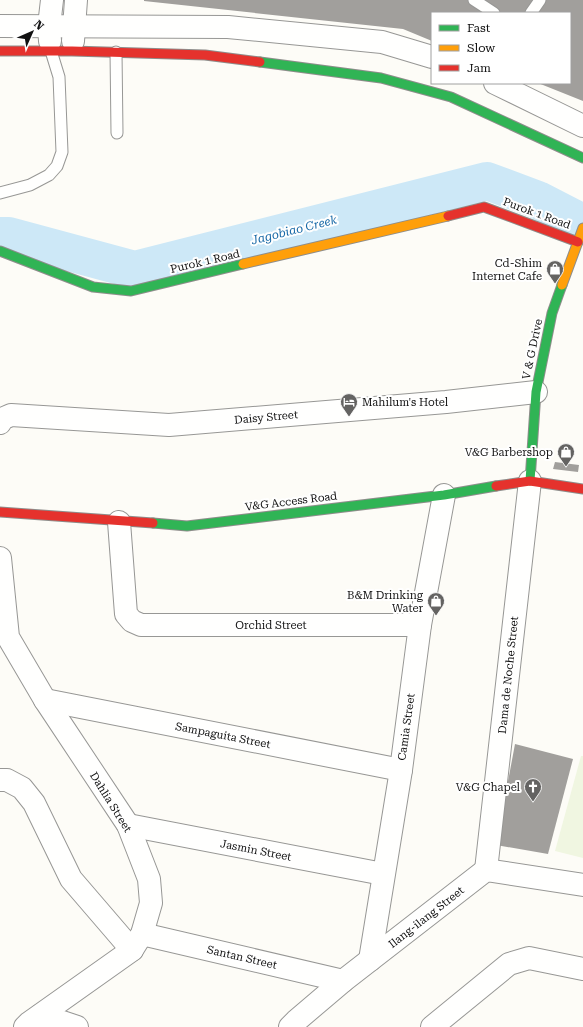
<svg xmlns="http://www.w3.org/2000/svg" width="583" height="1027" font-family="'Roboto Serif',serif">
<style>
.pitch{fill:#f0f6e1}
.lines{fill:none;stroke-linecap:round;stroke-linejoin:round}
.river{stroke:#cde8f7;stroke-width:38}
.building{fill:#a19f9c}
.lane-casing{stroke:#979795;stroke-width:13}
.street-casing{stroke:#979795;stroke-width:24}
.fast-casing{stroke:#8e8d8b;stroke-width:11}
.slow-casing{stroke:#8e8d8b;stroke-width:11}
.jam-casing{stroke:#8e8d8b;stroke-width:11}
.lane{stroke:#fffffe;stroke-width:11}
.street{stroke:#fffffe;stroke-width:22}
.fast{stroke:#30b455;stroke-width:9}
.slow{stroke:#ff9f0a;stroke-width:9}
.jam{stroke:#e5322d;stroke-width:9}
.labels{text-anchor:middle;stroke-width:4;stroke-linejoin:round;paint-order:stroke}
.street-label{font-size:11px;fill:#111;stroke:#fff}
.poi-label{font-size:11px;fill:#111;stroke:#fff;text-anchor:end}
.water-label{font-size:12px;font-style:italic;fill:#1768a6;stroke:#fff}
</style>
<rect width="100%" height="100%" fill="#fdfcf7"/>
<path class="pitch" d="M581,756H583V858L555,851Z"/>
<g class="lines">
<path class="river" d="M0,236H9L135,270L487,181L538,200L583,223"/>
</g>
<g class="building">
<path d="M144,0H583V101L538,83H570V13H432V41L403,29L144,1Z"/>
<path d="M555,462L579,465L578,472L553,469Z"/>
<path d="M515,744L573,759L548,854L496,845Z"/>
</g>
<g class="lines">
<g class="lane-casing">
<g id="lane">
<path d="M474,0L494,13"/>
<path d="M531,13L540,0"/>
<path d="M116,52L117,133"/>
<path d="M0,193L30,185L49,175L57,166L62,152L59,77L51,51"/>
</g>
</g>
<g class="street-casing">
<g id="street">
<path d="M0,26L228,27L382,42L432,57"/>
<path d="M50,41L49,26L52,0"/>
<path d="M73,41L76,0"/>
<path d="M495,83L583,126"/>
<path d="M0,423L2,419L11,415L169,425L446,402L536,392"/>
<path d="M119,522L126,614L132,621L141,625H420"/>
<path d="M0,558L8,637L45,700L128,825L149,879L151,903L142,934L132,950L29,1023L25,1027"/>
<path d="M45,700L401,770"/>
<path d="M0,780H7L22,788L34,803L71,879L132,950"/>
<path d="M128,825L383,874"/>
<path d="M486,870L530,481"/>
<path d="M142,934L343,981"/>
<path d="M370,960L401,770L420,625L444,495"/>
<path d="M41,1015L77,1027"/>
<path d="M290,1027L296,1021L343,981L486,870L583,885"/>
<path d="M432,1027L509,964L529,958L583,969"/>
</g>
</g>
<g class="fast-casing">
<g id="fast">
<path d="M260,62L381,78L451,97L583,158"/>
<path d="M0,251L93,287L131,291L243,264"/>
<path d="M530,481L536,392L552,313L562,285"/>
<path d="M153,523L187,526L444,495L496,486"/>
</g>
</g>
<g class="slow-casing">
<g id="slow">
<path d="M243,264L448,216"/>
<path d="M562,285L583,228"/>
</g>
</g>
<g class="jam-casing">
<g id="jam">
<path d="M0,51H72L205,55L260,62"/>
<path d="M448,216L484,207L578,242"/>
<path d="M496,486L530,481L583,489"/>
<path d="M0,512L153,523"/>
</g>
</g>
<use href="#lane" class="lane"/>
<use href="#street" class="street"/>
<use href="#fast" class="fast"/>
<use href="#slow" class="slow"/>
<use href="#jam" class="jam"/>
</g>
<defs>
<g id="shop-pin" transform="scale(0.9)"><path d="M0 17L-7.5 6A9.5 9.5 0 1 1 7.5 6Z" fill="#646362" stroke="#fff"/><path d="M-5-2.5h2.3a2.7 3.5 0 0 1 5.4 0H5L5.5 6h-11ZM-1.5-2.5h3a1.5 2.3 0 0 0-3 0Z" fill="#fff"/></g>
<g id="hotel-pin" transform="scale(0.9)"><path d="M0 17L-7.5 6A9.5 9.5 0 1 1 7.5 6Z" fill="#646362" stroke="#fff"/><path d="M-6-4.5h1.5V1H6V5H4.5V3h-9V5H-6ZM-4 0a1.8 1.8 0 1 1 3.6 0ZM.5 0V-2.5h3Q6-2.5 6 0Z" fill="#fff"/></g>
<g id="church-pin" transform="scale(0.9)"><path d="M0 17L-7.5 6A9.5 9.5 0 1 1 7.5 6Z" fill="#646362" stroke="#fff"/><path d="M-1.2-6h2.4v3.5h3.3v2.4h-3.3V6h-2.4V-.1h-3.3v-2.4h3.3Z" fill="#fff"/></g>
</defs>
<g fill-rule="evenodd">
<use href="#shop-pin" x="555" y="269"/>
<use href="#hotel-pin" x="349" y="402"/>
<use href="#shop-pin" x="566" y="452"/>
<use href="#shop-pin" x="436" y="601"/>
<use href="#church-pin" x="533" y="787"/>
</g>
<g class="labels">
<g class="street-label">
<text transform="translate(537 213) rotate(20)" y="4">Purok 1 Road</text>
<text transform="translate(205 261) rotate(-13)" y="4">Purok 1 Road</text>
<text transform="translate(532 349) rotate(-78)" y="4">V &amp; G Drive</text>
<text transform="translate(266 417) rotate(-5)" y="4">Daisy Street</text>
<text transform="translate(291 501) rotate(-7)" y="4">V&amp;G Access Road</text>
<text x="271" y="629">Orchid Street</text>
<text transform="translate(508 675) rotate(-84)" y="4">Dama de Noche Street</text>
<text transform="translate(406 727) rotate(-82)" y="4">Camia Street</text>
<text transform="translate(223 735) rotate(11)" y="4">Sampaguita Street</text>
<text transform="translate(111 802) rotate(58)" y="4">Dahlia Street</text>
<text transform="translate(256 850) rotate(11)" y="4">Jasmin Street</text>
<text transform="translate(426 917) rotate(-38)" y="4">Ilang-ilang Street</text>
<text transform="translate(242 957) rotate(13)" y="4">Santan Street</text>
</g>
<g class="poi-label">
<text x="542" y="267">Cd-Shim<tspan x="542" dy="13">Internet Cafe</tspan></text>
<text x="362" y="406" text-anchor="start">Mahilum's Hotel</text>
<text x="553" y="456">V&amp;G Barbershop</text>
<text x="423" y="599">B&amp;M Drinking<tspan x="423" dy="13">Water</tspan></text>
<text x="520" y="791">V&amp;G Chapel</text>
</g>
<g class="water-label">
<text transform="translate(294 230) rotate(-14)" y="4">Jagobiao Creek</text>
</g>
</g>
<rect x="431" y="12" width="140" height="72" fill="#ffffff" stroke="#a0a0a0"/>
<rect x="439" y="25" width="20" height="6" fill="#30b455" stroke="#a0a0a0"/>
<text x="467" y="32" font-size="12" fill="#111111">Fast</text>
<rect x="439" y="45" width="20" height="6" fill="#ff9f0a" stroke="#a0a0a0"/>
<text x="467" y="52" font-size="12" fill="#111111">Slow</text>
<rect x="439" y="65" width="20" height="6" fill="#e5322d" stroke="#a0a0a0"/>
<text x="467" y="72" font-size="12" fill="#111111">Jam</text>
<g transform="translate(32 32) rotate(45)" stroke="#ffffff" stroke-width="3" paint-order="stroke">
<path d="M0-3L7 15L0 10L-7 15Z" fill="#111111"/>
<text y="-6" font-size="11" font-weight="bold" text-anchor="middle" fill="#111111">N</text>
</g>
</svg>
